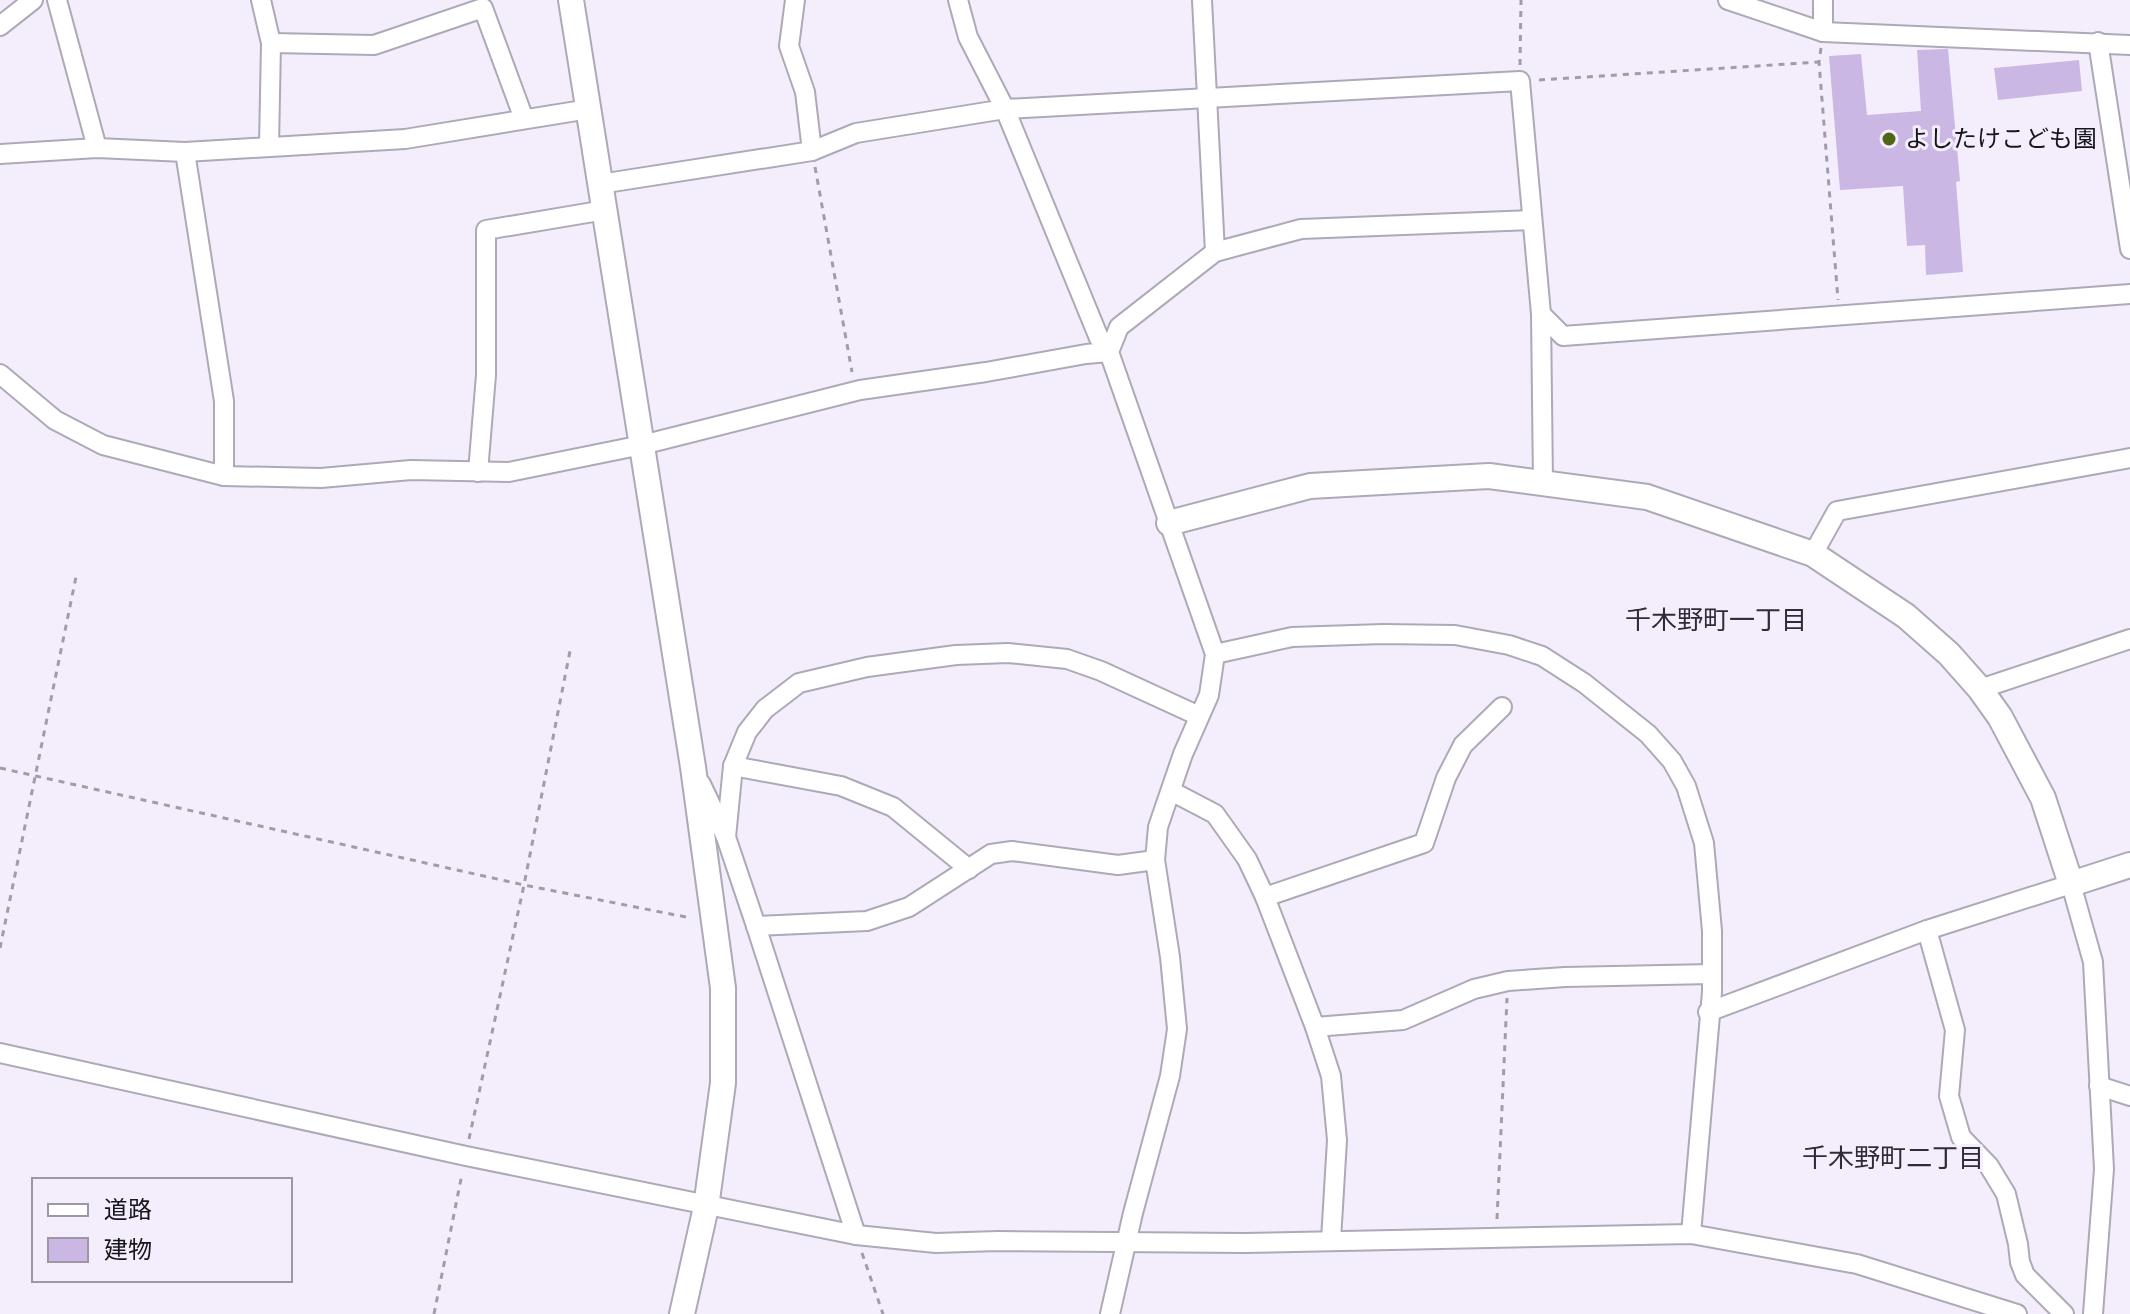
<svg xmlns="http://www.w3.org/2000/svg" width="2130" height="1314" font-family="'Noto Sans','Noto Sans JP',sans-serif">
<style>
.building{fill:#cbb7e4}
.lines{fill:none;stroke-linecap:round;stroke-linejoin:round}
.minor-casing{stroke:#aea9b6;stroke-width:22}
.tertiary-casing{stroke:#aea9b6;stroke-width:28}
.path{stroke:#a19ca7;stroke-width:3;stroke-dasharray:6 6;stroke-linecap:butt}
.minor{stroke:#fff;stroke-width:18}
.tertiary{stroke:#fff;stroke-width:24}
.poi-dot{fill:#4e6615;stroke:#f4eefc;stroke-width:3}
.labels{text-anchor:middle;stroke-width:6;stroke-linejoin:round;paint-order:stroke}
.poi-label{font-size:24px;fill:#18151a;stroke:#f4eefc;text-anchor:start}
.neighbourhood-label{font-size:26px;fill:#302b36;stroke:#f4eefc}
</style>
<rect width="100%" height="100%" fill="#f4eefc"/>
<g class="building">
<path d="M1948,49L1960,181L1956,182L1963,272L1926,275L1925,245L1907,246L1903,186L1840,190L1829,56L1861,54L1867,115L1921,111L1917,50Z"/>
<path d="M2079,60L2082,91L1998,100L1994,68Z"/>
</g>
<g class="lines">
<g class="minor-casing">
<g id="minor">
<path d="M57,0L97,148"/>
<path d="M261,0L271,43L269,146"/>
<path d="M795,0L789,46L805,92L812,151"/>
<path d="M958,0L968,37L1005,109L1099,338L1109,352L1215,654L1209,695L1183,754L1158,827L1155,860L1170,957L1177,1029L1170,1076L1133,1213L1110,1314"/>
<path d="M1202,0L1215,252"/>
<path d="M1728,0L1823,32L2130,45"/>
<path d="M1823,0V32"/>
<path d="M0,26L33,0"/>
<path d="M2098,42L2130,249"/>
<path d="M271,43L374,45L483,8L524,119"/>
<path d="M185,152L224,401V476"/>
<path d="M0,154L97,148L185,152L405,139L589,109"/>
<path d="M600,184L812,151L856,133L1005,109L1520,81L1541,314L1563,336L2130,294"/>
<path d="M1541,314L1543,483"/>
<path d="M1109,352L1119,327L1215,252L1301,229L1532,220"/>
<path d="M0,374L55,420L103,445L224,476L321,478L411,470L509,472L642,445L860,390L986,372L1086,354L1109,352"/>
<path d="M478,472L486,375V230L605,210"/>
<path d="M1813,554L1837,511L2130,458"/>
<path d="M1215,654L1292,637L1383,634L1455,635L1509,645L1542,656L1584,683L1648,734L1672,761L1686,786L1704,843L1712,931V992L1691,1234"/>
<path d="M1980,689L2130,639"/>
<path d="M733,766L841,786L893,807L969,869"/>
<path d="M701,784L726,837L756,926L856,1235"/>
<path d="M1171,791L1215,814L1247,859L1265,897L1315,1027L1331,1076L1337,1140L1331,1240"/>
<path d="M726,837L733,766L747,732L765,709L799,683L867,667L956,655L1008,653L1067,659L1101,671L1199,716"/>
<path d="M1265,897L1424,843L1446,778L1463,745L1502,707"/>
<path d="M756,926L867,921L909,907L991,854L1012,851L1118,865L1155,860"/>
<path d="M1927,930L1955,1030L1949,1096L1961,1137L1989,1166L2006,1194L2018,1244L2020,1262L2025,1275L2064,1314"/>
<path d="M1708,1012L1927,930L2071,884L2093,962L2104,1169L2093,1314"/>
<path d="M1315,1027L1403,1020L1474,989L1508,981L1565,977L1712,974"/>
<path d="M0,1053L466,1156L856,1235L936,1243L998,1241L1244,1243L1691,1234L1857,1264L2017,1314"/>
<path d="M2099,1086L2130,1096"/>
</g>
</g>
<g class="tertiary-casing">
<g id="tertiary">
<path d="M571,0L693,767L723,988V1083L706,1207L682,1314"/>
<path d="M1169,523L1310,486L1489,476L1647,497L1813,554L1906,616L1949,654L1980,689L2000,717L2043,798L2071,884L2130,865"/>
</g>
</g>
<g class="path">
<path d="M1821,48L1819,62L1838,300"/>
<path d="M1520,65L1521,0"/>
<path d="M1539,80L1819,62"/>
<path d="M815,167L852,372"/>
<path d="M0,768L524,885L691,918"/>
<path d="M0,948L77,572"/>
<path d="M469,1139L524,885L571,646"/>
<path d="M1497,1219L1507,998"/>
<path d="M862,1253L883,1314"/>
<path d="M434,1314L462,1174"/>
</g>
<use href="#minor" class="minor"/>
<use href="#tertiary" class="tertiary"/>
</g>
<circle class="poi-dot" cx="1889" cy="139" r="8"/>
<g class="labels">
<g class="poi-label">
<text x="1905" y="147">よしたけこども園</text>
</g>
<g class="neighbourhood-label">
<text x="1716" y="629">千木野町一丁目</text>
<text x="1893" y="1167">千木野町二丁目</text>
</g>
</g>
<rect x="32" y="1178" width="260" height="104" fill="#f4eefc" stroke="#9c97a2" stroke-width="2"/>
<rect x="48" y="1204" width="40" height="12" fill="#ffffff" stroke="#9c97a2" stroke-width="2"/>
<text x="104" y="1218" font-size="24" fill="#18151a">道路</text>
<rect x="48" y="1238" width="40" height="24" fill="#cbb7e4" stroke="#9c97a2" stroke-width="2"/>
<text x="104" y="1258" font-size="24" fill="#18151a">建物</text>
</svg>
